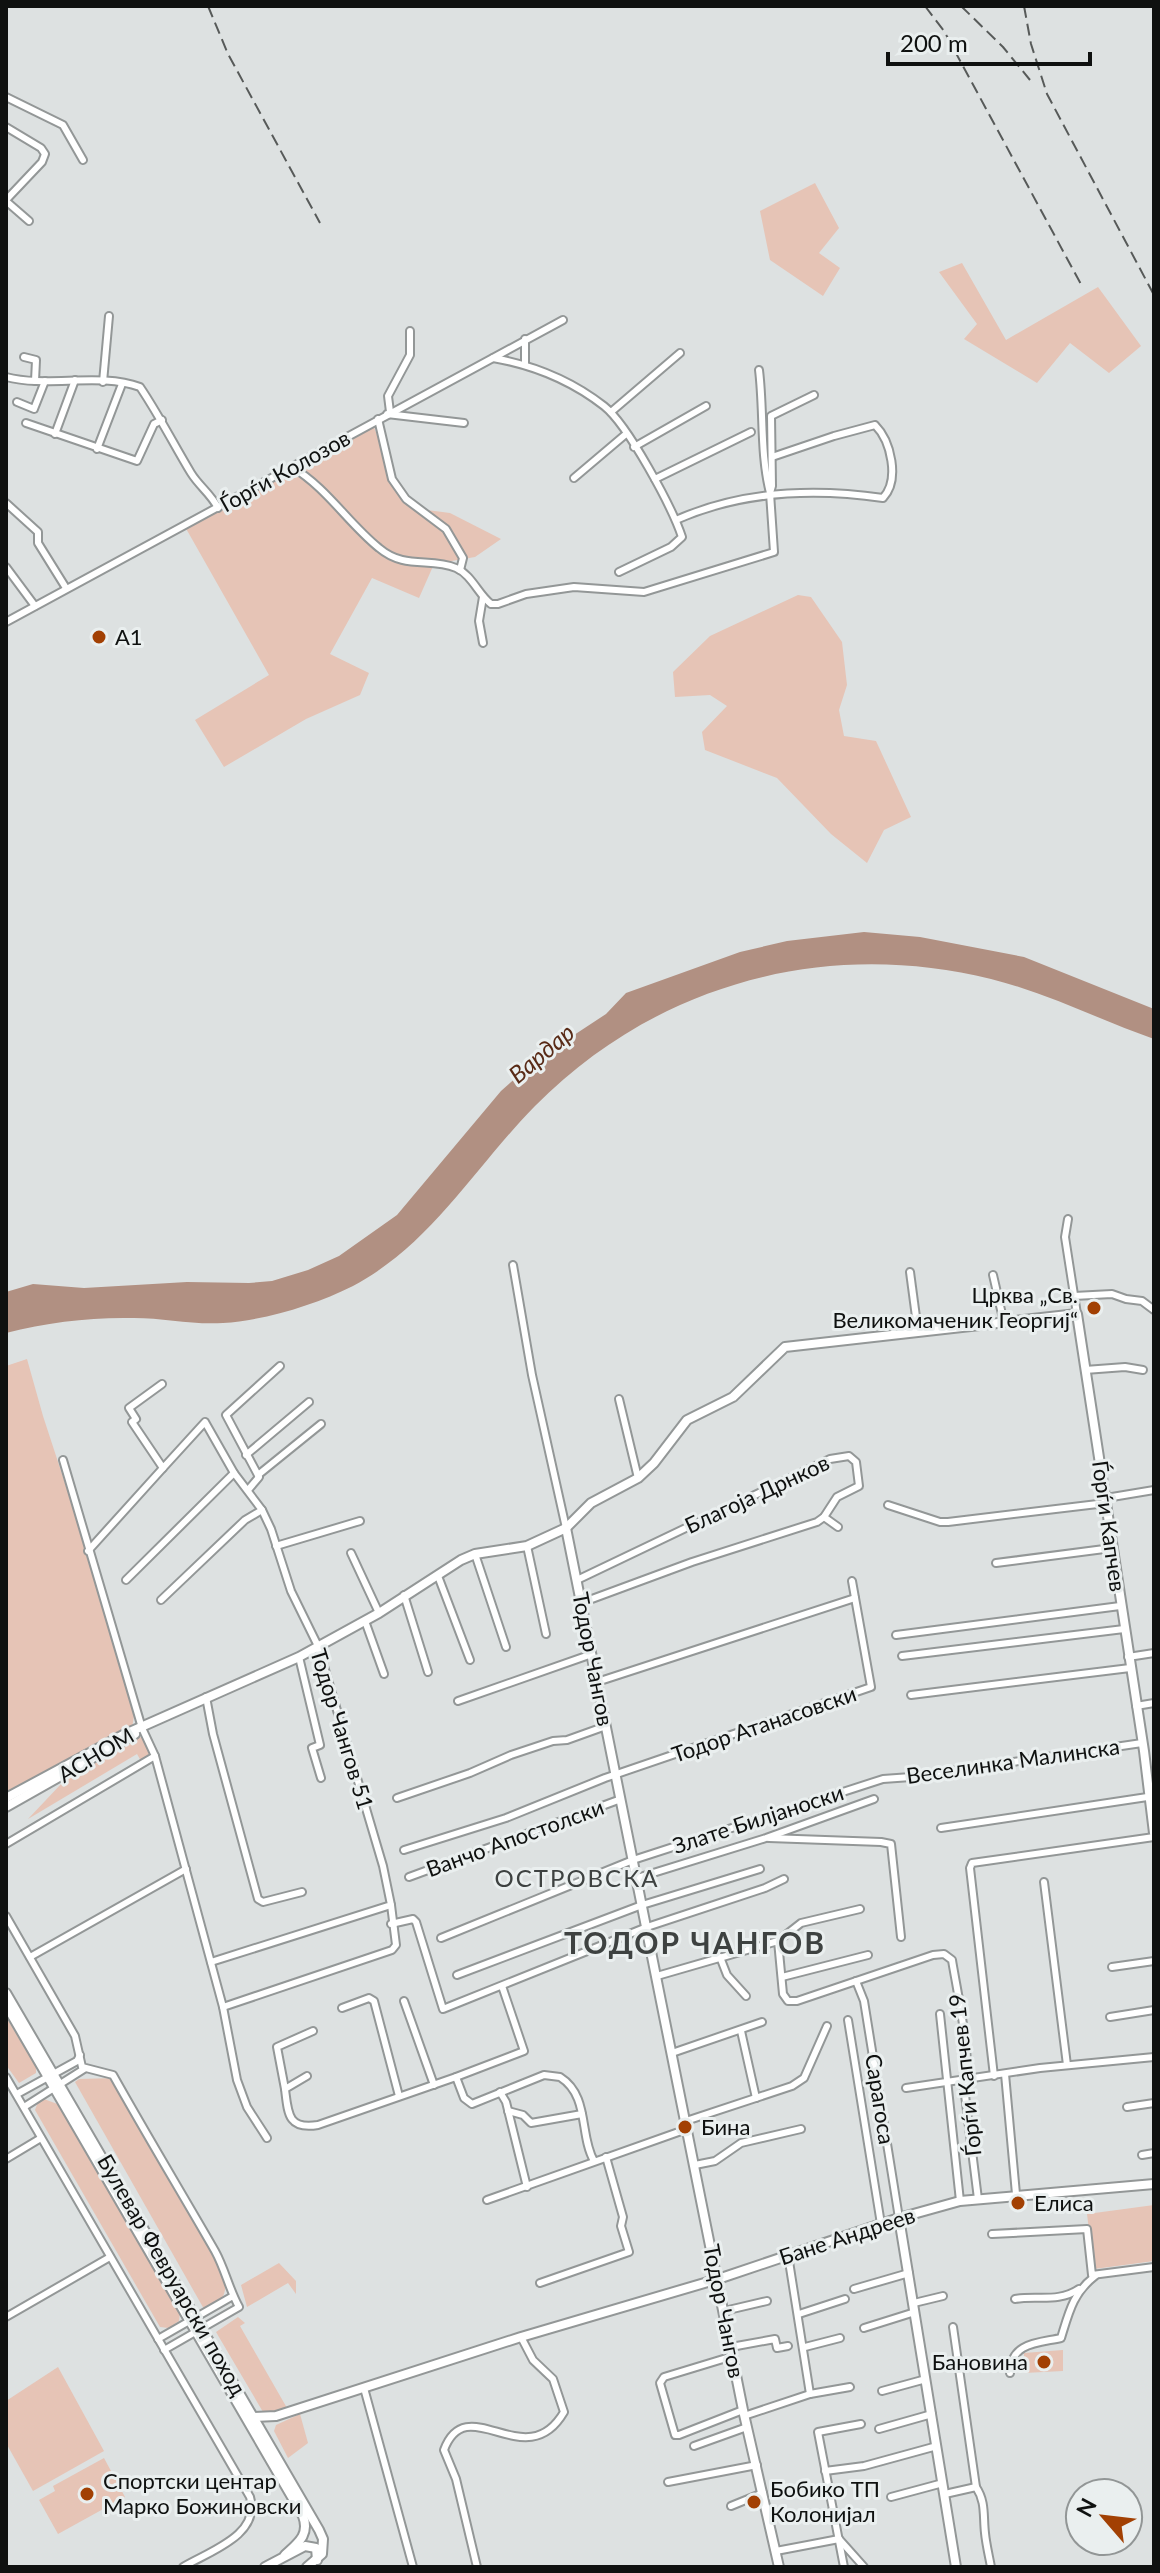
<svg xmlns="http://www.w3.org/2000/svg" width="1160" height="2573" font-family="Lato,sans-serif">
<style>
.green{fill:#e6c4b6}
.water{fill:#b19082}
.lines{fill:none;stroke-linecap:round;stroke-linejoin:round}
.street-casing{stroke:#939797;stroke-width:10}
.secondary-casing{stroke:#939797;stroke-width:12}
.street{stroke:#fff;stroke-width:6}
.secondary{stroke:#fff;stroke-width:8}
.rail{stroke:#575a59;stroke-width:2;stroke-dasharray:12 6;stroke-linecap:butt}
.poi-dot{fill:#a24003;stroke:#eaefef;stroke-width:3}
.labels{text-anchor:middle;stroke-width:6;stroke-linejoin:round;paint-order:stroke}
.street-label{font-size:22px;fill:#0f1110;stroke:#eaefef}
.poi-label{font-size:22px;fill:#0f1110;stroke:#eaefef;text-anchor:start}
.water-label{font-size:24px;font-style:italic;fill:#592b17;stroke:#eaefef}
.neighbourhood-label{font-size:24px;letter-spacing:2px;fill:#3e4241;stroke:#eaefef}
.district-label{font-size:30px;font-weight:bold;letter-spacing:2px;fill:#3e4241;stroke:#eaefef}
</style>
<rect width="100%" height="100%" fill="#dde1e1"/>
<g class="green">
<path d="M815,183L839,228L819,253L840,268L823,296L770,260L760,211Z"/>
<path d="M962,263L1006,340L1098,287L1141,346L1109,373L1070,343L1037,383L964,339L977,324L939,272Z"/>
<path d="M372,422L393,477L412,508L450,513L501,539L475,557L434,564L419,598L372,578L330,654L369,673L360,695L306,719L224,767L195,720L269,675L184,525Z"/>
<path d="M798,595L811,597L842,642L847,685L839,710L844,736L876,741L911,817L884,830L867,863L831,834L777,778L705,750L702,732L727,706L710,695L675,697L673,672L710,636Z"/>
<path d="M27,1359L43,1416L109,1618L134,1716L132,1728L6,1794V1366Z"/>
<path d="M137,1736L145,1739L151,1753L141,1761L137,1754L28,1819L62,1783Z"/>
<path d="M6,2017L36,2066V2073L19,2083L6,2065Z"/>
<path d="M115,2078L224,2268C229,2286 225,2307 204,2309L75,2082L79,2079Z"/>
<path d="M44,2099L60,2105L180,2313L179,2321L169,2328L160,2327L35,2110L38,2102Z"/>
<path d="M1154,2205V2261L1094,2269L1087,2214Z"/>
<path d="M279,2263L296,2281V2294L288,2283L247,2307L241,2285Z"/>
<path d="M238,2317L245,2323L240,2326L287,2408L269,2413L263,2412L216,2332Z"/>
<path d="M1063,2350V2371L1024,2373V2353Z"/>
<path d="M58,2367L104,2451L33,2491L6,2443V2401Z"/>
<path d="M300,2414L308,2443L288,2458L274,2431L276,2425Z"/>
<path d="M104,2458L125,2497L58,2534L39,2500L55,2491L53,2486Z"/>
</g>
<path class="water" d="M864,932L920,937L1024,957L1154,1009V1039C1100,1020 1047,993 991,979C824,938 656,984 535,1106C474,1168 432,1244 353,1286C315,1305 266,1320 223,1323C193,1325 164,1318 134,1318C91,1317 48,1322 6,1333V1292L33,1284L84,1288L187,1282L249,1283L272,1281L308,1270L339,1256L397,1215L501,1091L536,1060L606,1014L626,993L740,952L787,941Z"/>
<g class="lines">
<g class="street-casing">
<g id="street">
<path d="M6,97L63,125L83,160"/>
<path d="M6,127L41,148L45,154L42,162L6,200"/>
<path d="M6,201L29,221"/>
<path d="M525,339V364"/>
<path d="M24,357L36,360L35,381"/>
<path d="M493,358C533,365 572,381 604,406C628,425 672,507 682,537L671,547L619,572"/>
<path d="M759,370C764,411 760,454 770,493"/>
<path d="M6,377C48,388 99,372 140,387C159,415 174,445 191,473C199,486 211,494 218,508"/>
<path d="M103,382L109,316"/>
<path d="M17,402L34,409L45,381"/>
<path d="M390,412L388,396L410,355V331"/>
<path d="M611,412L680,353"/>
<path d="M387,414L464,423"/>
<path d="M378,419L392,479L406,499L446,529L463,558L460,570"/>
<path d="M26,423L137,461L154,424L162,420"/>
<path d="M55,434L75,380"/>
<path d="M634,447L706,406"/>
<path d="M97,449L122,384"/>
<path d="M292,467C327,488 348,523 379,548C405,570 430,557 456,568C472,575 478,594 491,604H498L526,594L574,587L644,592L774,552L770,493L772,486L771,416L814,395"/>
<path d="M574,478L626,434"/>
<path d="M655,479L751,432"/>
<path d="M6,503L38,532V543L66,588"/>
<path d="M676,520C741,491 813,488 883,498C900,480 891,441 875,425L834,436L772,457"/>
<path d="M6,567L35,606"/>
<path d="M6,622L563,320"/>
<path d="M483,643L479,621L483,597"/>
<path d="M1068,1219L1065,1237L1077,1314"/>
<path d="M513,1265L532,1375L566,1528"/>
<path d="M910,1272L918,1332"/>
<path d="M993,1275L1004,1323"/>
<path d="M1074,1296L1112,1294L1126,1299L1142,1301L1154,1310"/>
<path d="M1085,1370L1125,1367L1143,1370"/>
<path d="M162,1384L129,1408L136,1419L132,1422L163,1468L205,1422L234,1473L262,1510L271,1529L291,1591L318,1646L383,1866L391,1905L211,1962"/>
<path d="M619,1399L638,1478"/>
<path d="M246,1455L309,1402"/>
<path d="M258,1475L321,1424"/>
<path d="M248,1490L259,1477L226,1415L280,1366"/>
<path d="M1106,1498L1154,1490"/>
<path d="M888,1505L940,1522H948L1106,1503"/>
<path d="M824,1517L838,1527"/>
<path d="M276,1546L360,1521"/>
<path d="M527,1546L546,1634"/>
<path d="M88,1551L163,1468"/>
<path d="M351,1553L379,1613"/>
<path d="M475,1554L506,1647"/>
<path d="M996,1563L1112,1548"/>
<path d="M438,1576L470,1660"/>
<path d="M126,1580L234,1473"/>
<path d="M577,1580L830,1459L849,1456L856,1462L859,1486L837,1497L824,1517L817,1522L692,1562L581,1603"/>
<path d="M404,1595L428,1672"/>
<path d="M161,1600L245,1520L262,1510"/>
<path d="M365,1621L384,1674"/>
<path d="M896,1635L1120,1606"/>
<path d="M902,1656L1124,1629"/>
<path d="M299,1657L320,1745L312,1748L321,1778"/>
<path d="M1128,1657L1154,1653"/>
<path d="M597,1682L855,1598"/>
<path d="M911,1695L1130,1668"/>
<path d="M206,1697L213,1734L258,1899L263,1902L302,1892"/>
<path d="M458,1701L592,1654"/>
<path d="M1136,1706L1154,1703"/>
<path d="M155,1756L223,2007L237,2080L247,2107L267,2138"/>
<path d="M397,1798L470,1773L511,1755L553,1741L567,1740L606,1726"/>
<path d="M941,1828L1154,1796"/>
<path d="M769,1838L881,1842L891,1844L901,1937"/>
<path d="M6,1844L155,1756L142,1728L63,1460"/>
<path d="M404,1850L506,1818L605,1778L871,1687L852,1581"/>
<path d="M409,1877L621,1799"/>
<path d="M637,1878L766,1838L874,1799"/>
<path d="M1044,1882L1067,2065"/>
<path d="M6,1916L75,2036L82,2067L113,2075C146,2134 181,2192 215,2251C225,2269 229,2289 239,2307L164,2350"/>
<path d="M391,1924L413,1919L416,1922L443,2009L647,1927L765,1888L784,1879"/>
<path d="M441,1938L633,1860L883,1779L911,1777L1142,1743"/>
<path d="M778,1941L783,1994L788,2001H797L933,1955L944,1954L952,1960C956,1986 974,2067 964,2087L978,2199"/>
<path d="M30,1957L186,1869"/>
<path d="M720,1957L727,1975L746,1996"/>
<path d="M1112,1967L1154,1961"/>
<path d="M457,1975L642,1905L760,1869"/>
<path d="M657,1976L778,1941L801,1923L860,1909"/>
<path d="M782,1977L868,1955"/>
<path d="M856,1981L864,2001L899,2218"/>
<path d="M404,2001L434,2085"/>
<path d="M223,2007L392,1950L396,1945L391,1905"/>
<path d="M342,2008L369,1998L374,2001L399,2096"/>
<path d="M940,2014L960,2201"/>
<path d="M1110,2017L1154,2010"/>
<path d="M848,2020L881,2224"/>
<path d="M741,2031L756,2098"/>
<path d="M672,2053L762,2022"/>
<path d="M1005,2074L1016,2194"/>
<path d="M307,2076L285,2089C288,2114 288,2130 318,2125L456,2077L524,2051L502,1986"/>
<path d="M994,2076L970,1868L972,1863L1154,1837"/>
<path d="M6,2077L250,2497C261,2535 210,2551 183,2567"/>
<path d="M456,2077L464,2098L472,2104L544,2075L560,2077C590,2096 579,2135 594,2161"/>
<path d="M906,2088L1040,2068L1154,2057"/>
<path d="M285,2089L277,2047L313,2031"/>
<path d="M500,2092L506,2102L527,2187"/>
<path d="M17,2094L77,2061L80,2055"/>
<path d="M24,2107L84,2069"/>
<path d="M1127,2107L1154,2103"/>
<path d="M508,2111L523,2115L531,2123L582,2114"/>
<path d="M686,2121L792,2086L804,2078L827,2026"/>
<path d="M1142,2155L1154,2153"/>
<path d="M6,2159L41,2138"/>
<path d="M695,2165L715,2161L741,2143L801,2129"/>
<path d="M487,2200L687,2129"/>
<path d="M992,2234L1087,2229L1092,2275L1154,2267"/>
<path d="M788,2255L810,2394"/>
<path d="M540,2283L629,2252L621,2226L623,2217L606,2157"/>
<path d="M854,2289L909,2273"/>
<path d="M1015,2299C1037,2295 1058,2303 1079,2289"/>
<path d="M914,2303L943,2296"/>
<path d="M724,2311L767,2301"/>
<path d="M799,2314L845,2299"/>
<path d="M6,2317L110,2257"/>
<path d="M953,2327L976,2487C986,2502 983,2516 985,2533C986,2544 989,2556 991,2567"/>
<path d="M864,2328L915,2312"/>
<path d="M158,2339L233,2296"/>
<path d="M731,2347L775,2339L777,2348L788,2346"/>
<path d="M805,2347L840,2338"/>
<path d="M733,2356L664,2377L660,2383L675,2435H679L743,2410"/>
<path d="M1010,2373C1011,2342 1038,2343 1061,2338C1069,2312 1073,2293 1095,2276"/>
<path d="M364,2388L413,2567"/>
<path d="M882,2391L926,2379"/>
<path d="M744,2416L810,2394L850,2387"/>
<path d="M879,2429L932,2414"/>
<path d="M694,2446L747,2427"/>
<path d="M825,2471L864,2466L937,2446"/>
<path d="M668,2482L757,2465"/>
<path d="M945,2494L976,2487"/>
<path d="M891,2497L943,2483"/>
<path d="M731,2506L763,2493"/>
<path d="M839,2539L864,2567"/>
<path d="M776,2551L839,2539"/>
<path d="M477,2567L456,2479L444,2450C467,2388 526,2477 564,2412L553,2379L533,2360L521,2337"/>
<path d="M844,2567L818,2432L861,2424"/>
</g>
</g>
<g class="secondary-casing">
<g id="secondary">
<path d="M566,1528L743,2410L779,2567"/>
<path d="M6,1798L123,1735L299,1657L379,1613L461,1560L475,1554L527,1546L566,1528L591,1503L638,1478L654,1463L687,1420L733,1397L785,1347L1077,1314L1144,1751L1154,1833"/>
<path d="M6,1807L135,1734"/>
<path d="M6,1993L319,2530L323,2539L322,2554L307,2567"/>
<path d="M6,2005L303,2516C310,2535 298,2543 285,2555"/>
<path d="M899,2218L956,2567"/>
<path d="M254,2417L276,2416L521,2337L718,2279L899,2218L960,2201L1154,2184"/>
<path d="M265,2567L305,2546L316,2548L317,2560"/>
</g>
</g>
<use href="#street" class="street"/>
<use href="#secondary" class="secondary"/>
<g class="rail">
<path d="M208,6L228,54L320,223"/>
<path d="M925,6L944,31L1083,288"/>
<path d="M961,6L1003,47L1030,80"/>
<path d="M1024,6L1031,44L1047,94L1154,295"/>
</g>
</g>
<g class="poi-dot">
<circle cx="99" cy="637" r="8"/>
<circle cx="1094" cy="1308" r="8"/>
<circle cx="685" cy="2127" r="8"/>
<circle cx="1018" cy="2203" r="8"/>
<circle cx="1044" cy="2362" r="8"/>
<circle cx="87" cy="2494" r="8"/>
<circle cx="754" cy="2502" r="8"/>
</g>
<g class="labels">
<g class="street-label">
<text transform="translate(285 471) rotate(-29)" y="8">Ѓорѓи Колозов</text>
<text transform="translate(757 1494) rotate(-25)" y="8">Благоја Дрнков</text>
<text transform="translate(1109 1526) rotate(82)" y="8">Ѓорѓи Капчев</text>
<text transform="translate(593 1659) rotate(79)" y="8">Тодор Чангов</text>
<text transform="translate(764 1724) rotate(-19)" y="8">Тодор Атанасовски</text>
<text transform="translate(342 1729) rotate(73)" y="8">Тодор Чангов 51</text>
<text transform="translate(96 1755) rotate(-31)" y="8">АСНОМ</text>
<text transform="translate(1013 1761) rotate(-8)" y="8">Веселинка Малинска</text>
<text transform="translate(758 1819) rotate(-18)" y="8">Злате Билјаноски</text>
<text transform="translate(515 1838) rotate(-20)" y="8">Ванчо Апостолски</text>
<text transform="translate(965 2075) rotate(-96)" y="8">Ѓорѓи Капчев 19</text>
<text transform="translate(880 2099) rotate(81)" y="8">Сарагоса</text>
<text transform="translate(847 2236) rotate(-18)" y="8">Бане Андреев</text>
<text transform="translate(172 2275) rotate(60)" y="8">Булевар Февруарски поход</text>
<text transform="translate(724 2311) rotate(79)" y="8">Тодор Чангов</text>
</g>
<g class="poi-label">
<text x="115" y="645">А1</text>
<text x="1078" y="1303" text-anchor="end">Црква „Св.<tspan x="1078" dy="25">Великомаченик Георгиј“</tspan></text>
<text x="701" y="2135">Бина</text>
<text x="1034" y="2211">Елиса</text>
<text x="1028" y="2370" text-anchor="end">Бановина</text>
<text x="103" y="2489">Спортски центар<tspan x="103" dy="25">Марко Божиновски</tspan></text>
<text x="770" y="2497">Бобико ТП<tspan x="770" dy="25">Колонијал</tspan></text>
</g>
<g class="water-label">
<text transform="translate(542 1054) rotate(-40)" y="8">Вардар</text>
</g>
<g class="neighbourhood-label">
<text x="577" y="1887">ОСТРОВСКА</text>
</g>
<g class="district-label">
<text x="695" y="1954">ТОДОР ЧАНГОВ</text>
</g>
</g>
<rect width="1160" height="2573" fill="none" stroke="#0f1110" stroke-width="16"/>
<g transform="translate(1104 2517) rotate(298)"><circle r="38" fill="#eaefef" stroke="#929696" stroke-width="2"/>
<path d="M0-6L14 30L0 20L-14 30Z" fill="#a24003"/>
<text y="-12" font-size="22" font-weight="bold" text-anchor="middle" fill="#0f1110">N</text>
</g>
<path d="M888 52v12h202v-12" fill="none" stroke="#0f1110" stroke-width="4"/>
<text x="900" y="52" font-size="24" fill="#0f1110" stroke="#eaefef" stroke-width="6" paint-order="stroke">200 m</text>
</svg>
